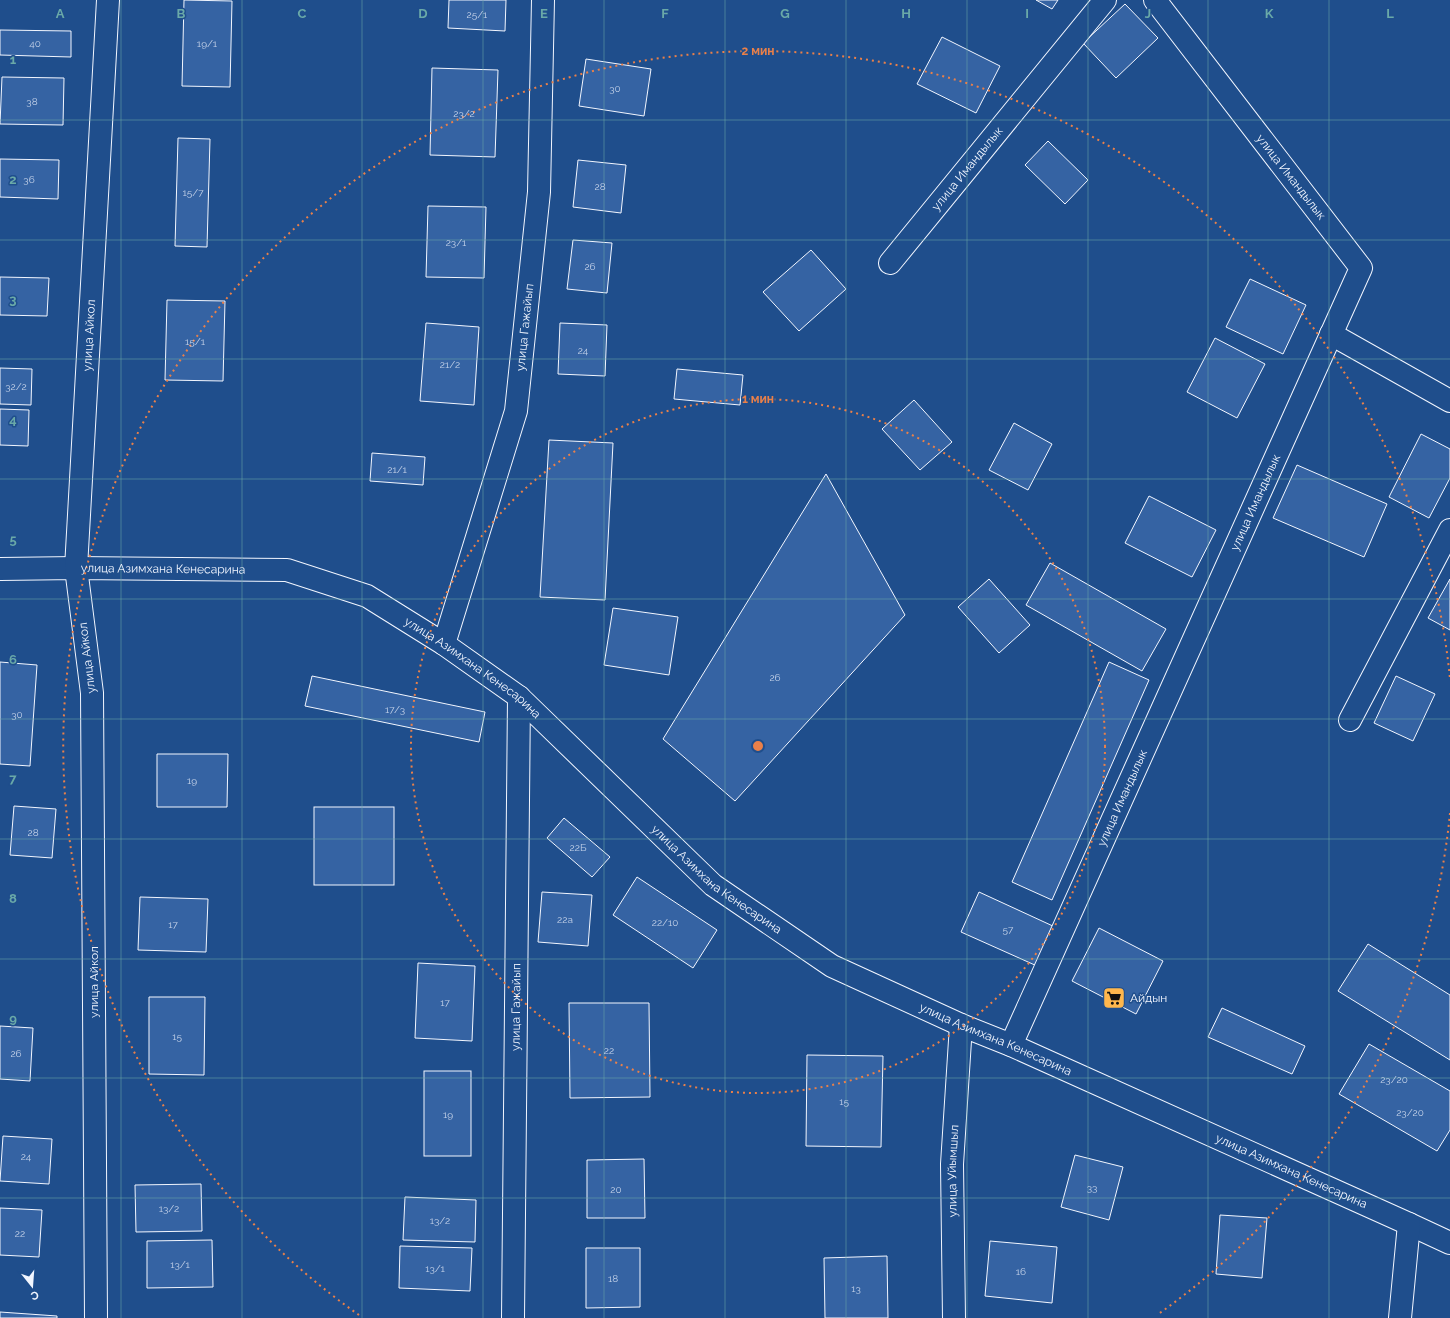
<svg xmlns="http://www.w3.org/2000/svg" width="1450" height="1318" font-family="Raleway,sans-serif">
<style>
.building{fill:#3563a3;stroke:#f2f6ff}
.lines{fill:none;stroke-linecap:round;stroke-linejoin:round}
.minor-casing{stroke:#f2f6ff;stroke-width:24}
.minor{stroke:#1f4e8c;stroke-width:22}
.grid{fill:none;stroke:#6aa9a8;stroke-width:1;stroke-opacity:0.55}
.ring{fill:none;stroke:#ea8049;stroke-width:2;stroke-dasharray:2 4}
.labels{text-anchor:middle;stroke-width:3;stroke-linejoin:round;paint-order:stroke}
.number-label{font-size:10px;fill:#c3d1e8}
.street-label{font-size:12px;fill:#f2f6ff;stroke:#1f4e8c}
.poi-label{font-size:12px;fill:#f2f6ff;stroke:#1f4e8c;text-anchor:start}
.grid-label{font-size:13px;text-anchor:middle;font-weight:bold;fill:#6aa9a8;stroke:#1f4e8c;stroke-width:3;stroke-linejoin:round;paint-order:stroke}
.centre{fill:#ea8049;stroke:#1f4e8c;stroke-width:2}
.ring-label{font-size:12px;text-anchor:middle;font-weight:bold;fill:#ea8049;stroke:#1f4e8c;stroke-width:3;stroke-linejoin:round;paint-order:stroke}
</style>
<rect width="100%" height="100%" fill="#1f4e8c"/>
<g class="building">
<path d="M184,0L232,1L230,87L182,86Z"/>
<path d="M449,0H506L505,31L448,28Z"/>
<path d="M1036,0H1058L1052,9Z"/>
<path d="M1125,4L1158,38L1116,78L1083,43Z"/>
<path d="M0,30L71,31V57L0,55Z"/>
<path d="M942,37L1000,66L976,113L917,84Z"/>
<path d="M586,59L651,69L644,116L579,106Z"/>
<path d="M432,68L498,70L495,157L430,155Z"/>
<path d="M2,77L64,78L63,125L0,124Z"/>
<path d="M178,138L210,139L207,247L175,246Z"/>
<path d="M1048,141L1088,180L1065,204L1025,165Z"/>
<path d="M0,159L59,160L58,199L0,197Z"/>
<path d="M578,160L626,165L621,213L573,207Z"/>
<path d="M428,206L486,207L484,278L426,277Z"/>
<path d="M573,240L612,243L607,293L567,289Z"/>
<path d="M811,250L846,289L799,331L763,292Z"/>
<path d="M0,277L49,278L47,316L0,315Z"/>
<path d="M1250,279L1306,305L1283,354L1226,327Z"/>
<path d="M167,300L225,301L223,381L165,380Z"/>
<path d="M426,323L479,327L474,405L420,401Z"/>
<path d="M560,323L607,325L605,376L558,374Z"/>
<path d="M1215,338L1265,364L1237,418L1187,392Z"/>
<path d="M0,368L32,369L31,405L0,404Z"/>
<path d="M677,369L743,375L740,405L674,399Z"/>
<path d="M914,400L952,442L920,470L882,429Z"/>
<path d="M0,409L29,410L28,446L0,445Z"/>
<path d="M1014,423L1052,444L1028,490L989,470Z"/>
<path d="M1421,434L1450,449V478L1429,518L1389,497Z"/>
<path d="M549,440L613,443L605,600L540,597Z"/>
<path d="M372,453L425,457L423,485L370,481Z"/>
<path d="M1297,465L1387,504L1364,557L1273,518Z"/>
<path d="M826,474L905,615L735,801L663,739Z"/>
<path d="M1149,496L1216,530L1192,577L1125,543Z"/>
<path d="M1050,563L1166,629L1142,671L1026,605Z"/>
<path d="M989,579L1030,625L999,653L958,607Z"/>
<path d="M1450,579V630L1428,618Z"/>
<path d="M613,608L678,617L669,675L604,665Z"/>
<path d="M0,662L37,665L30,766L0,764Z"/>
<path d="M1109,662L1149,680L1052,900L1012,882Z"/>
<path d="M312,676L485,712L479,742L305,706Z"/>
<path d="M1396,676L1435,694L1413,741L1374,723Z"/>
<path d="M157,754H228L227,807H157Z"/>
<path d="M14,806L56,809L52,858L10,855Z"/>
<rect x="314" y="807" width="80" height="78"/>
<path d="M564,818L610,857L592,877L547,838Z"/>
<path d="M637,877L717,930L693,968L613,915Z"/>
<path d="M542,892L592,895L588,946L538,942Z"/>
<path d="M979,892L1055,927L1037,966L961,932Z"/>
<path d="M140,897L208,899L206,952L138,950Z"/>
<path d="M1099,928L1163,961L1136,1014L1072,981Z"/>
<path d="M1368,944L1450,995V1060L1338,991Z"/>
<path d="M418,963L475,966L472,1041L415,1038Z"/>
<path d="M149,997H205L204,1075L149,1074Z"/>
<path d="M569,1003H649L650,1097L570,1098Z"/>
<path d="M1222,1008L1305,1046L1292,1074L1208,1037Z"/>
<path d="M0,1026L33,1028L30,1081L0,1079Z"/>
<path d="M1369,1044L1450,1091V1130L1437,1151L1339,1094Z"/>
<path d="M807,1055L883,1056L881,1147L806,1146Z"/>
<rect x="424" y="1071" width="47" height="85"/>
<path d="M3,1136L52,1139L49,1184L0,1181Z"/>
<path d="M1075,1155L1123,1167L1109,1220L1061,1207Z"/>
<path d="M644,1159L645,1218H587V1160Z"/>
<path d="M201,1184L202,1231L136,1232L135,1185Z"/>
<path d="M405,1197L476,1200L475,1242L403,1240Z"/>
<path d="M0,1208L42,1210L39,1257L0,1255Z"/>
<path d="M1220,1215L1267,1218L1262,1278L1216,1274Z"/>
<path d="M212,1240L213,1287L147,1288V1241Z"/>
<path d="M990,1241L1057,1247L1052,1303L985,1296Z"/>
<path d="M400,1246L472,1248L470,1291L399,1288Z"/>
<path d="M586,1248H640V1307L586,1308Z"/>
<path d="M887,1256L888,1318H825L824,1258Z"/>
<path d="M0,1312L57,1316V1318H0Z"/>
</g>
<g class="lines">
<g class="minor-casing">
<g id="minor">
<path id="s1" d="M890,263L1105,0"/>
<path d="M1331,334L1450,401"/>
<path id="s2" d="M0,569L76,568L287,570L367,596L444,644L519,697L713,885L832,966L961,1025L1011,1045L1409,1224L1450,1243"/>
<path id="s3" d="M444,644L516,411L539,192L543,0"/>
<path d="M1350,720L1450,530"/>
<path id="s4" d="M1011,1045L1361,268L1155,0"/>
<path id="s5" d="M96,1318L92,693L76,568L108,0"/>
<path id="s6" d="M513,1318L519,697"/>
<path id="s7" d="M954,1318L952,1164L961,1025"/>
<path d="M1400,1318L1409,1224"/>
</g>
</g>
<use href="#minor" class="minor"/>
</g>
<path class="grid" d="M121,0V1318M242,0V1318M362,0V1318M483,0V1318M604,0V1318M725,0V1318M846,0V1318M967,0V1318M1088,0V1318M1208,0V1318M1329,0V1318M0,120H1450M0,240H1450M0,359H1450M0,479H1450M0,599H1450M0,719H1450M0,839H1450M0,959H1450M0,1078H1450M0,1198H1450"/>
<g class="ring">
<circle cx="758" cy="746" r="347"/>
<path d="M1450 813A695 695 0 0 1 1157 1315M359 1315A695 695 0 1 1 1450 679"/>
</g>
<defs>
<g id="supermarket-square" transform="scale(1.15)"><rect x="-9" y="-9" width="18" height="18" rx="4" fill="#ffb74d" stroke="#1f4e8c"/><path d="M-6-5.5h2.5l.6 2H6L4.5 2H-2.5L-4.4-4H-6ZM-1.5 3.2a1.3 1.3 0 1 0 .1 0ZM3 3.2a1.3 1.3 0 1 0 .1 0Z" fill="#111"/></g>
</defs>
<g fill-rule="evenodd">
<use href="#supermarket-square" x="1114" y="998"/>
</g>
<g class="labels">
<g class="number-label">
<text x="477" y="18">25/1</text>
<text x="35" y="47">40</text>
<text x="207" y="47">19/1</text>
<text x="615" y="92">30</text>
<text x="32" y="105">38</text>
<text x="464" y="117">23/2</text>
<text x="29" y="183">36</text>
<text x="600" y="190">28</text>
<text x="193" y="196">15/7</text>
<text x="456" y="246">23/1</text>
<text x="590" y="270">26</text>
<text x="195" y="345">15/1</text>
<text x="583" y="354">24</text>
<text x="450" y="368">21/2</text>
<text x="16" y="390">32/2</text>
<text x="397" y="473">21/1</text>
<text x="775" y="681">26</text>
<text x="395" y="713">17/3</text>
<text x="17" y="718">30</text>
<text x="192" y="784">19</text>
<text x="33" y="836">28</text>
<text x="578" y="851">22Б</text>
<text x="565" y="923">22а</text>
<text x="665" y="926">22/10</text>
<text x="173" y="928">17</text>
<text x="1008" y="933">57</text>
<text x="445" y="1006">17</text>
<text x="177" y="1040">15</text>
<text x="609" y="1054">22</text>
<text x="16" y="1057">26</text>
<text x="1394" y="1083">23/20</text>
<text x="844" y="1105">15</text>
<text x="1410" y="1116">23/20</text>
<text x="448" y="1118">19</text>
<text x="26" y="1160">24</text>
<text x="1092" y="1191">33</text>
<text x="616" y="1193">20</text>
<text x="169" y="1212">13/2</text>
<text x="440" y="1224">13/2</text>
<text x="20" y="1237">22</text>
<text x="180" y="1268">13/1</text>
<text x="435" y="1272">13/1</text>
<text x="1021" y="1275">16</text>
<text x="613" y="1282">18</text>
<text x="856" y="1292">13</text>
</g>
<g class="street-label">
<text dy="4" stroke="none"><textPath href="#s1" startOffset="122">улица Имандылык</textPath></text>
<text transform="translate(1291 177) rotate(52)" y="4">улица Имандылык</text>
<text dy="4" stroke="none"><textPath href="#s3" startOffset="328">улица Гажайып</textPath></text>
<text dy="4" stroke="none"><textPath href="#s5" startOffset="984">улица Айкол</textPath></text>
<text dy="4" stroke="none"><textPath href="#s4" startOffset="595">улица Имандылык</textPath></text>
<text dy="4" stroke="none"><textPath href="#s2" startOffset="163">улица Азимхана Кенесарина</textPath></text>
<text transform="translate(87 658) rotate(-97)" y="4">улица Айкол</text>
<text dy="4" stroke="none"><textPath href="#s2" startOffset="499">улица Азимхана Кенесарина</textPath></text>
<text dy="4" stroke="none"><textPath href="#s4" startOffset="271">улица Имандылык</textPath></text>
<text dy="4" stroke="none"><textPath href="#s2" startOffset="823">улица Азимхана Кенесарина</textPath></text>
<text transform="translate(94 982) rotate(-90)" y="4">улица Айкол</text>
<text dy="4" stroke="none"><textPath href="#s6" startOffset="311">улица Гажайып</textPath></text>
<text dy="4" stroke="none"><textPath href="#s2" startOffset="1147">улица Азимхана Кенесарина</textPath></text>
<text dy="4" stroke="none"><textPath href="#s7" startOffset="147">улица Уйымшыл</textPath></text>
<text dy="4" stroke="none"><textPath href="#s2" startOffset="1471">улица Азимхана Кенесарина</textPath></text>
</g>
<g class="poi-label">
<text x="1130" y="1002">Айдын</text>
</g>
</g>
<g class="grid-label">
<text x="60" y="18">A</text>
<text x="181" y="18">B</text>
<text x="302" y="18">C</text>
<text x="423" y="18">D</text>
<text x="544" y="18">E</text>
<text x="665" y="18">F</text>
<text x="785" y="18">G</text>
<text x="906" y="18">H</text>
<text x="1027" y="18">I</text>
<text x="1148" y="18">J</text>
<text x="1269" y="18">K</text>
<text x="1390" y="18">L</text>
<text x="13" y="64">1</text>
<text x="13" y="184">2</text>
<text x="13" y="304">3</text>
<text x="13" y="424">4</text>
<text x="13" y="544">5</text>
<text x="13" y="664">6</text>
<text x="13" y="783">7</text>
<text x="13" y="903">8</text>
<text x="13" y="1023">9</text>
</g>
<circle cx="758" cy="746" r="6" class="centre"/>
<g class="ring-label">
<text x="758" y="55">2 мин</text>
<text x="758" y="403">1 мин</text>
</g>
<g transform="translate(32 1286) rotate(163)" stroke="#1f4e8c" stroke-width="3" paint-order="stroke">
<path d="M0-3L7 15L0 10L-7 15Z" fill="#f2f6ff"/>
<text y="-6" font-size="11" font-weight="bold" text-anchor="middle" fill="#f2f6ff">С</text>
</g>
</svg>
